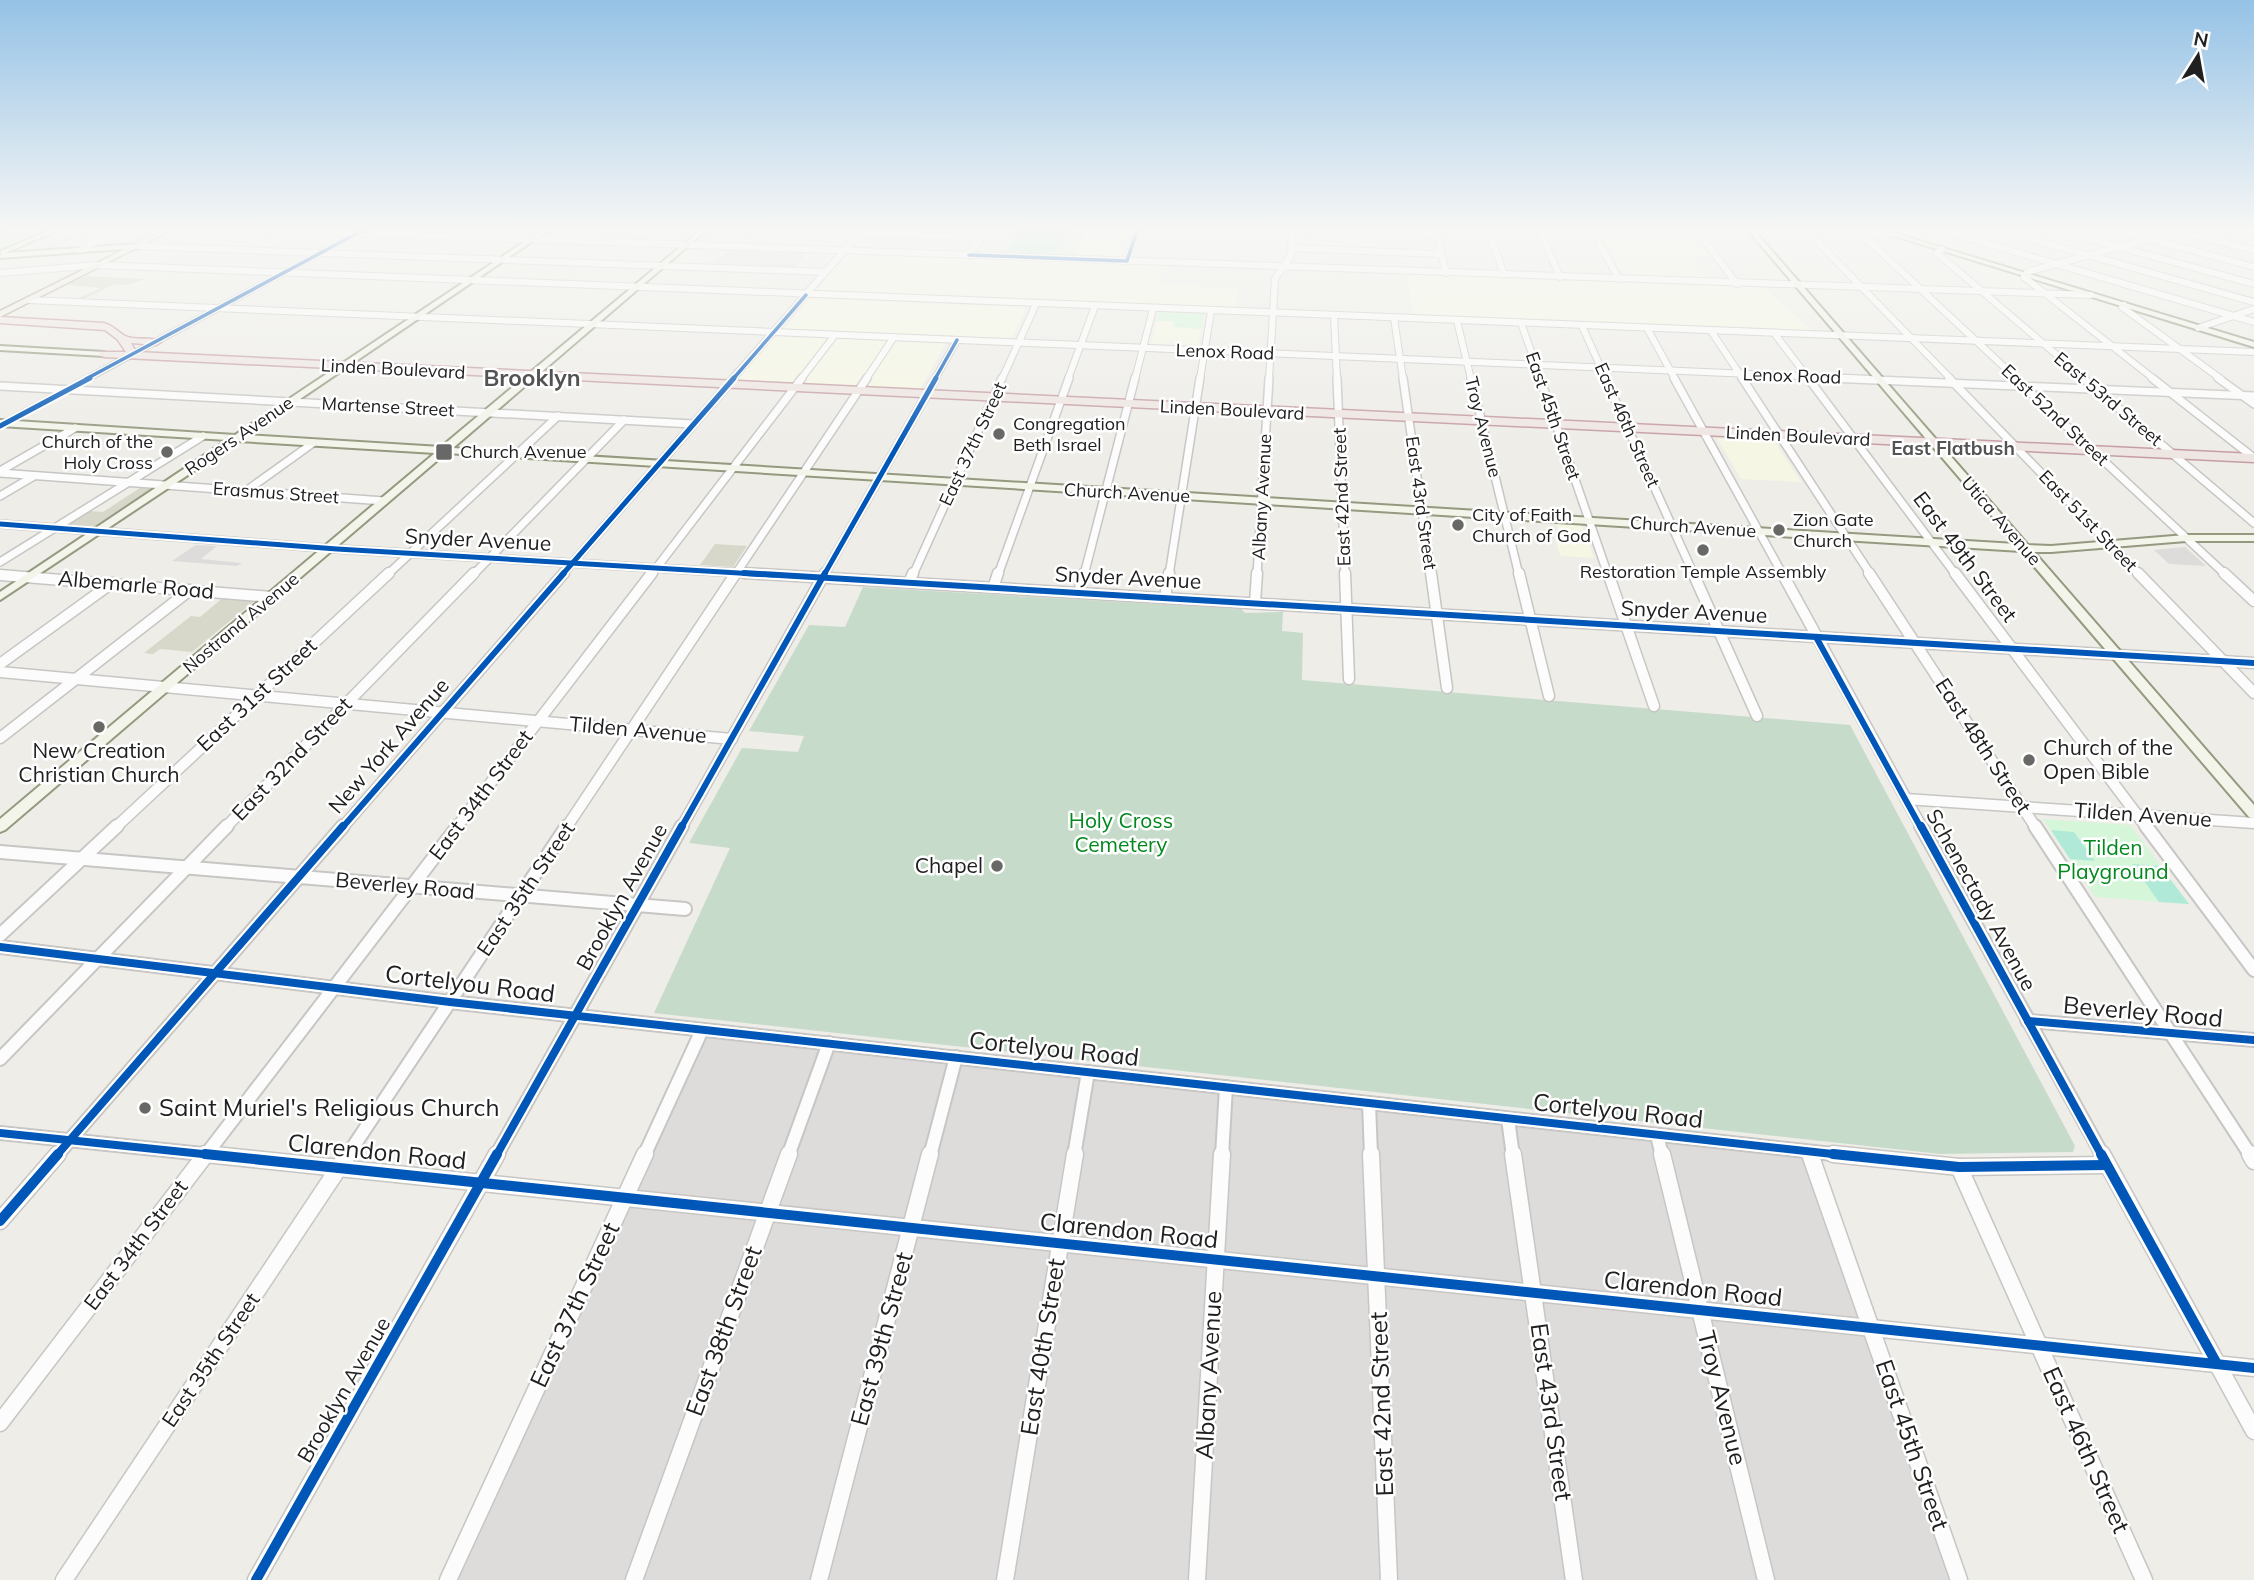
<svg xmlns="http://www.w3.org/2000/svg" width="2254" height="1580" font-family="Mulish,sans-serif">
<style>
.residential{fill:#dddcda}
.education{fill:#f5f7e4}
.construction{fill:#d7d8c9}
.cemetery{fill:#c6dbc9}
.park{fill:#d5f6d9}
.pitch{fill:#b0e9d7}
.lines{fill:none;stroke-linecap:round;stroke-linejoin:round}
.minor-far4-casing{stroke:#c7c6c4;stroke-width:8}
.minor-far3-casing{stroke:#c7c6c4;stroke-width:10}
.minor-far2-casing{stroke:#c7c6c4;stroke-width:13}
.minor-far1-casing{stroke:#c7c6c4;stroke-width:16}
.minor-casing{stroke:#c7c6c4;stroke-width:19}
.tertiary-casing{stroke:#c7c6c4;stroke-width:4}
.secondary-casing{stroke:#94997f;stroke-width:4}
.primary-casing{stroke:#a59e84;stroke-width:3}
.trunk-casing{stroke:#c69da4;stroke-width:3}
.minor-far4{stroke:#fcfcfc;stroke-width:6}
.minor-far3{stroke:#fcfcfc;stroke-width:7}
.minor-far2{stroke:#fcfcfc;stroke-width:10}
.minor-far1{stroke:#fcfcfc;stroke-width:12}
.minor{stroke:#fcfcfc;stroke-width:16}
.tertiary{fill:#fcfcfc;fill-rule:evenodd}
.secondary{fill:#f3f5eb;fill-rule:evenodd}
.primary{fill:#f1eee5;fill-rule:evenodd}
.trunk{fill:#eee6e2;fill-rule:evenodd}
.rail{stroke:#cbcbca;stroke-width:2;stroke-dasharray:8 8;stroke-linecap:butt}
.quiet{stroke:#3da2ea;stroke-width:2.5;stroke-dasharray:6 2.5;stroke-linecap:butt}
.cycleway-far4-casing{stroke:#fff;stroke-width:6}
.cycleway-far3-casing{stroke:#fff;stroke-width:9}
.cycleway-far2-casing{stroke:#fff;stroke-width:10}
.cycleway-far1-casing{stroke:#fff;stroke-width:12}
.cycleway-casing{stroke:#fff;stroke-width:15}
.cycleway-far4{stroke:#0057b8;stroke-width:3.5}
.cycleway-far3{stroke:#0057b8;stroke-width:5}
.cycleway-far2{stroke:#0057b8;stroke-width:6}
.cycleway-far1{stroke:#0057b8;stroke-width:8}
.cycleway{stroke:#0057b8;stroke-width:10}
.poi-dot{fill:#686866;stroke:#fff;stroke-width:2.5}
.labels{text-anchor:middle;stroke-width:5;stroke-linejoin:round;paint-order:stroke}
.far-street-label{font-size:18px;fill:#202020;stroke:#fff}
.far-poi-label{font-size:18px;fill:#202020;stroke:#fff;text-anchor:start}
.far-neighbourhood-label{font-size:19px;font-weight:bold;fill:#535353;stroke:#fff}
.street-label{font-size:21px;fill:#202020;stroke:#fff}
.poi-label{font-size:21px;fill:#202020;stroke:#fff;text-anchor:start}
.park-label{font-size:21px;fill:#03881e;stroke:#fff}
.far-district-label{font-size:23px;font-weight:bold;fill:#535353;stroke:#fff}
.near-street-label{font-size:24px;fill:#202020;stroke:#fff}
.near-poi-label{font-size:24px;fill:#202020;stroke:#fff;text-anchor:start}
</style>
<rect width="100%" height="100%" fill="#eeede8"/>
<g class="residential">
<path d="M730,249L806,251L803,254L806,255L794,268L712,265Z"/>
<path d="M196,545L217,546L201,559L242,563L237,566L172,561Z"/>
<path d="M2185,547L2206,566L2169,564L2154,550Z"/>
<path d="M708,1036L1658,1140L1802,1158L1871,1328L1959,1580H448L625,1197Z"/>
</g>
<g class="education">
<path d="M1070,228H1129L1119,257L1074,256L1086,229Z"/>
<path d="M1597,228H1690L1711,257L1688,256L1706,280L1626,277Z"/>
<path d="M848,253L1164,264L1160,282L1166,285L1238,288L1235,308L817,291Z"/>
<path d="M1405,273L1763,287L1813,331L1414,315Z"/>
<path d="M811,298L1026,307L1012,339L950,336L919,391L736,382Z"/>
<path d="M1159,312L1204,314L1198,347L1151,345Z"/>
<path d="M1717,438L1774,441L1801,482L1741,479Z"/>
<path d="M1556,523L1582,525L1594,558L1560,556L1556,541L1561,540Z"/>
</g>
<g class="construction">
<path d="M86,276L145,279L127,285L115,284L82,300L76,299L101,288L67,285Z"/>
<path d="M140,488H152L95,526L68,524L90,511L103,512Z"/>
<path d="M715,544L747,546L733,567L700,565Z"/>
<path d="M225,596L258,598L192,652L160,649L153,654L144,653L191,616L200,617Z"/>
</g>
<path class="cemetery" d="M863,587L1241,609L1245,613L1283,612L1282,631L1303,633L1302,680L1850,725L2075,1146L2073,1152L1940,1154L654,1013L730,848L689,843L742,748L798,752L804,736L749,731L809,625L845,627Z"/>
<g class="park">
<path d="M0,228H49L0,248Z"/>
<path d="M1014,228H1087L1074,256L1000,253Z"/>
<path d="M1159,312L1204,314L1201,329L1173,327L1174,321H1157Z"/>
<path d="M2043,819L2130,825L2189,904L2095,897Z"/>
</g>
<g class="pitch">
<path d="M1021,228L1058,230L1052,228L1063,229L1068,233L1061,248C1044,258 1027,251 1008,250Z"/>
<path d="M2051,830L2074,832L2095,861L2070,859Z"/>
<path d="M2132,864L2160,866L2189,904L2159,902Z"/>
</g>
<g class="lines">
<g class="minor-far4-casing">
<g id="minor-far4">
<path d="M218,228L2091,295"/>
<path d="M695,228L1005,238"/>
<path d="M1435,228L1446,273"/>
<path d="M1488,228L1504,275"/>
<path d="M1539,228L1560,277"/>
<path d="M1591,228L1619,279"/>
<path d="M1695,228L1737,284"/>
<path d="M1703,228L1892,234"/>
<path d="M1804,228L1951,379"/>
<path d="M1855,228L2017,379"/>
<path d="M1934,228L2254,322"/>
<path d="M1992,228L2254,302"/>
<path d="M2050,228L2254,284"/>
<path d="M2109,228L2254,267"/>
<path d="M2238,228L2254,232"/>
<path d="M1292,229L1436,234"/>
<path d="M2179,231L2254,250"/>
<path d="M138,246L825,272"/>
<path d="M1291,248L1441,254"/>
<path d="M1942,249L1937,253L2085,379"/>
<path d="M80,250L118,230"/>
<path d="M969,255L987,228"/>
<path d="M1127,261L1138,228"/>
<path d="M0,273L98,265L2254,352"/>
<path d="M29,300L1869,379"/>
<path d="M2124,305L2122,307L2221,379"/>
<path d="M1334,316L1337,379"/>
<path d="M1394,318L1403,379"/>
<path d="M1457,321L1471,379"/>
<path d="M1521,323L1541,379"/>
<path d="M1582,326L1606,379"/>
<path d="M1647,328L1675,379"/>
<path d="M2198,328L2254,309"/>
<path d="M1711,331L1743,379"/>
<path d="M1774,333L1809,379"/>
<path d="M732,379L864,228"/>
<path d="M801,379L835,335"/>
<path d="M866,379L894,337"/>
<path d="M935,379L957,340"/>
<path d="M1002,379L1036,304"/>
<path d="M1068,379L1095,306"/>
<path d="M1135,379L1153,309"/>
<path d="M1200,379L1211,311"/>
<path d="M1269,379L1275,279L1291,255L1292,228"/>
<path d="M2154,379L2024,277L2027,272L2190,228"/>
</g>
</g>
<g class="minor-far3-casing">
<g id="minor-far3">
<path d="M1337,378L1345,575"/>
<path d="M1403,378L1431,575"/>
<path d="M1471,378L1519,575"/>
<path d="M1540,378L1608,575"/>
<path d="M1605,378L1694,575"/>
<path d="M1674,378L1783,575"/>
<path d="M1742,378L1871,575"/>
<path d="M1808,378L1956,575"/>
<path d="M1829,378L2254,396"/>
<path d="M1949,378L2140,575"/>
<path d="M2015,378L2226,575"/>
<path d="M2083,378L2254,523"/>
<path d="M2152,378L2254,458"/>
<path d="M2218,378L2254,404"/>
<path d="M0,386L693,424"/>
<path d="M0,471L75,428"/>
<path d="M0,473L384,501"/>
<path d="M246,491L313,443"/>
<path d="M0,496L34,476"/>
<path d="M0,524L337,549L774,575"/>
<path d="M0,562L203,436"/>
<path d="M387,575L558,416"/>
<path d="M473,575L624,420"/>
<path d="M562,575L734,378"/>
<path d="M651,575L802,378"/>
<path d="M735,575L867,378"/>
<path d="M824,575L936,378"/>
<path d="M913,575L1002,378"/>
<path d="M998,575L1069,378"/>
<path d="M1084,575L1135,378"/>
<path d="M1169,575L1200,378"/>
<path d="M1257,575L1269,378"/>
</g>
</g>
<g class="minor-far2-casing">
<g id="minor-far2">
<path d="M744,573L2254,663"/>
<path d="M1345,573L1349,679"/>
<path d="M1431,573L1447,688"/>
<path d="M1519,573L1549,696"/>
<path d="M1608,573L1654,706"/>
<path d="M1693,573L1757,716"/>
<path d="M1782,573L1922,828"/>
<path d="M1869,573L2036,828"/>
<path d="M1955,573L2147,828"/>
<path d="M2138,573L2254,693"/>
<path d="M2224,573L2254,601"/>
<path d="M0,575L272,597"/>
<path d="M909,583L913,573"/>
<path d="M993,588L998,573"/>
<path d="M1079,593L1084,573"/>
<path d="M1165,598L1169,573"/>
<path d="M1255,603L1257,573"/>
<path d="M0,664L112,583"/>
<path d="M0,672L732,739"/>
<path d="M0,738L190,590"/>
<path d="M1906,799L2254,823"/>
<path d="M115,828L389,573"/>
<path d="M225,828L474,573"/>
<path d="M342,828L564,573"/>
<path d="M456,828L652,573"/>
<path d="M566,828L736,573"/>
<path d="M681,828L825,573"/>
</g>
</g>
<g class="minor-far1-casing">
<g id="minor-far1">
<path d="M1921,826L2103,1156"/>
<path d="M2035,826L2251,1156"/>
<path d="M2146,826L2254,970"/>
<path d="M0,852L685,909"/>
<path d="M0,935L117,826"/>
<path d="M0,947L450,1002L1851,1156"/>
<path d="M0,1059L227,826"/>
<path d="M1369,1103L1371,1156"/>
<path d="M1508,1119L1513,1156"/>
<path d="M0,1133L222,1156"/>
<path d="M1657,1135L1662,1156"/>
<path d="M1809,1152L1810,1156"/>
<path d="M56,1156L343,826"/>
<path d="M205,1156L458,826"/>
<path d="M347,1156L567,826"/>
<path d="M496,1156L682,826"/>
<path d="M644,1156L702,1030"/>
<path d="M788,1156L829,1043"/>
<path d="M930,1156L956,1057"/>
<path d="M1074,1156L1088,1072"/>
<path d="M1222,1156L1226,1087"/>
</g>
</g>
<g class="minor-casing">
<g id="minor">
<path d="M205,1154L2254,1368"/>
<path d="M1371,1154L1389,1580"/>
<path d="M1513,1154L1574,1580"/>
<path d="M1662,1154L1766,1580"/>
<path d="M1810,1154L1959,1580"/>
<path d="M1833,1154L1959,1167L2106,1165"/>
<path d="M2102,1154L2254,1431"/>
<path d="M2250,1154L2254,1161"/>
<path d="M1959,1167L2144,1580"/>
<path d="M0,1221L58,1154"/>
<path d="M0,1423L206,1154"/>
<path d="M64,1580L348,1154"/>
<path d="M256,1580L497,1154"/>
<path d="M448,1580L645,1154"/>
<path d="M634,1580L789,1154"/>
<path d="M819,1580L930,1154"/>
<path d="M1005,1580L1075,1154"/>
<path d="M1197,1580L1222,1154"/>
</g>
</g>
<g class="tertiary-casing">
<g id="tertiary">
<path d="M364,228H370L0,428V423Z"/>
<path d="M2028,1015L2254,1034V1046L2028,1027L2023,1025L2021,1021L2023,1017Z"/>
</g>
</g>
<g class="secondary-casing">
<g id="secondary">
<path d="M55,228H63L5,253L138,244L141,246L138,248L0,258L1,251Z"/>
<path d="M545,228H552L247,435L441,447L703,228H709L453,448L2016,544L1746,228H1752L2028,545L2051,546L2186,535H2254V541H2186L2051,552H2034L2254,805V819L2249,817L2021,551L446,453L5,830L0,832V819L435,453L239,441L0,600V592L227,440L0,426V420L235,435Z"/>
<path d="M1869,228H1877L2254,342V347Z"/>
<path d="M0,346L104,352L108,354L104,356L0,350Z"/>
</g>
</g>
<g class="primary-casing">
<path id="primary" d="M167,228H176L0,317V311Z"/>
</g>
<g class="trunk-casing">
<path id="trunk" d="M0,317L104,323C113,326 117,331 125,336C136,341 151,336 161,342L156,345L131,343L136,352L2254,454V462L104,357L99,354L100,352H126L117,339L105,330L0,323Z"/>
</g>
<use href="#minor-far4" class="minor-far4"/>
<use href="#minor-far3" class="minor-far3"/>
<use href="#minor-far2" class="minor-far2"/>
<use href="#minor-far1" class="minor-far1"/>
<use href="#minor" class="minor"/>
<use href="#tertiary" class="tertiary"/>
<use href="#secondary" class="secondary"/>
<use href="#primary" class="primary"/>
<use href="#trunk" class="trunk"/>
<path class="rail" d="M49,246L103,228"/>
<path class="quiet" d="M0,230L9,228"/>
<g class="cycleway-far4-casing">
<g id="cycleway-far4">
<path d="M969,255L1127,261L1138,228"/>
<path d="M86,379L367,228"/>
<path d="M733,379L806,295"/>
<path d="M935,379L957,340"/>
</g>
</g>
<g class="cycleway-far3-casing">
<g id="cycleway-far3">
<path d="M0,426L90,378"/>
<path d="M0,524L337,549L774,575"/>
<path d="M562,575L734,378"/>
<path d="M824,575L936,378"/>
</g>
</g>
<g class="cycleway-far2-casing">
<g id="cycleway-far2">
<path d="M744,573L2254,663"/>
<path d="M1816,637L1921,828"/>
<path d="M342,828L564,573"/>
<path d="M681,828L825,573"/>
</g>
</g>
<g class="cycleway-far1-casing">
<g id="cycleway-far1">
<path d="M1921,826L2102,1156"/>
<path d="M0,947L450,1002L1851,1156"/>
<path d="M2028,1021L2254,1040"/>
<path d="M0,1133L222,1156"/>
<path d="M56,1156L343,826"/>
<path d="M496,1156L682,826"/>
</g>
</g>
<g class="cycleway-casing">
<g id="cycleway">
<path d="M205,1154L2254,1368"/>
<path d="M1833,1154L1959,1167L2106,1165"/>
<path d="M2101,1154L2217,1364"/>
<path d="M0,1221L58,1154"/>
<path d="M256,1580L497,1154"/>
</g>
</g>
<use href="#cycleway-far4" class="cycleway-far4"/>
<use href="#cycleway-far3" class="cycleway-far3"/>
<use href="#cycleway-far2" class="cycleway-far2"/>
<use href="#cycleway-far1" class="cycleway-far1"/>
<use href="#cycleway" class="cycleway"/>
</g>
<linearGradient id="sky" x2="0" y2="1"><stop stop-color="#95c2e6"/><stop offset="0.51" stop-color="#f7f7f5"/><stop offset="1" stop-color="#f7f7f5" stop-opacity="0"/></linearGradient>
<rect width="2254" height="449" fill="url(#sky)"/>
<g class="poi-dot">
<circle cx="999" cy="434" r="7"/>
<circle cx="167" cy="452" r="7"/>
<rect x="435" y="443" width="18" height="18" rx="3.5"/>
<circle cx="1458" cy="525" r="7"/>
<circle cx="1779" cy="530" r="7"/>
<circle cx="1703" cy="550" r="7"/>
<circle cx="99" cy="727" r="7"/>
<circle cx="2029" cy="760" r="7"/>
<circle cx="997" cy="866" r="7"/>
<circle cx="145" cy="1108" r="7"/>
</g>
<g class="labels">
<g class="far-street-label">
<text transform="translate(1225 352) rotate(2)" y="6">Lenox Road</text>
<text transform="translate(393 369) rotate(3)" y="6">Linden Boulevard</text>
<text transform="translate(1792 376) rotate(2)" y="6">Lenox Road</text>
<text transform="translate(2108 399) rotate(40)" y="6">East 53rd Street</text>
<text transform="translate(388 407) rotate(3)" y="6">Martense Street</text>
<text transform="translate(1232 410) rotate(3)" y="6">Linden Boulevard</text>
<text transform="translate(2055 415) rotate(43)" y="6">East 52nd Street</text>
<text transform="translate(1553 416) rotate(71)" y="6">East 45th Street</text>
<text transform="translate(1627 425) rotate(66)" y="6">East 46th Street</text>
<text transform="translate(1483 427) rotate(76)" y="6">Troy Avenue</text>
<text transform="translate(239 436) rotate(-34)" y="6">Rogers Avenue</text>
<text transform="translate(1798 436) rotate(3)" y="6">Linden Boulevard</text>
<text transform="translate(973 444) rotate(-65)" y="6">East 37th Street</text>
<text transform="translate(276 493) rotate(4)" y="6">Erasmus Street</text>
<text transform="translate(1127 493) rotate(3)" y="6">Church Avenue</text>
<text transform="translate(1262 497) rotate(-87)" y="6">Albany Avenue</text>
<text transform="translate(1342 497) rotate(-92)" y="6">East 42nd Street</text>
<text transform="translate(1421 503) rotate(82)" y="6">East 43rd Street</text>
<text transform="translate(2001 521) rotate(49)" y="6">Utica Avenue</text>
<text transform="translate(2088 521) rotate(46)" y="6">East 51st Street</text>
<text transform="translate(1693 527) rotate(4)" y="6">Church Avenue</text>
<text transform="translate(241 623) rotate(-40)" y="6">Nostrand Avenue</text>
</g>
<g class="far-poi-label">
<text x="1013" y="430">Congregation<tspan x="1013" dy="21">Beth Israel</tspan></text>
<text x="153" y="448" text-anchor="end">Church of the<tspan x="153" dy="21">Holy Cross</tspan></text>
<text x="460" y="458">Church Avenue</text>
<text x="1472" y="521">City of Faith<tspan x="1472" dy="21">Church of God</tspan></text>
<text x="1793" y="526">Zion Gate<tspan x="1793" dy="21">Church</tspan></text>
<text x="1703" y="578" text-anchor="middle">Restoration Temple Assembly</text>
</g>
<g class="far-neighbourhood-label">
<text x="1953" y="455">East Flatbush</text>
</g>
<g class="street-label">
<text transform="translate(478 540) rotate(3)" y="7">Snyder Avenue</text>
<text transform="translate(1965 557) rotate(53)" y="7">East 49th Street</text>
<text transform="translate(1128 578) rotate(3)" y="7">Snyder Avenue</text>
<text transform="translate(136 585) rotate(5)" y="7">Albemarle Road</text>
<text transform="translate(1694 612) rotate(3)" y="7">Snyder Avenue</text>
<text transform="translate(257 695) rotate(-43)" y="7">East 31st Street</text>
<text transform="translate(638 730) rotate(5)" y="7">Tilden Avenue</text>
<text transform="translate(389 746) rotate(-49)" y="7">New York Avenue</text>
<text transform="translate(1983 746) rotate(57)" y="7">East 48th Street</text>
<text transform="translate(292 759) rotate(-46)" y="7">East 32nd Street</text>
<text transform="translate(481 795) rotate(-53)" y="7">East 34th Street</text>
<text transform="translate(2143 815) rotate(4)" y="7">Tilden Avenue</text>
<text transform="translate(405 886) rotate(5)" y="7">Beverley Road</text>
<text transform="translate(526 889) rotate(-56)" y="7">East 35th Street</text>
<text transform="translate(622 897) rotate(-61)" y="7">Brooklyn Avenue</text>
<text transform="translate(1981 900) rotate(61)" y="7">Schenectady Avenue</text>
<text transform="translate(136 1245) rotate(-53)" y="7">East 34th Street</text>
<text transform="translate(211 1360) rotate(-56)" y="7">East 35th Street</text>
<text transform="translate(344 1390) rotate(-60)" y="7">Brooklyn Avenue</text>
</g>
<g class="poi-label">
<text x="2043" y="755">Church of the<tspan x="2043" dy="24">Open Bible</tspan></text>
<text x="99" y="758" text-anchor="middle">New Creation<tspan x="99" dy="24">Christian Church</tspan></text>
<text x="983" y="873" text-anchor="end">Chapel</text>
</g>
<g class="park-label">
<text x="1121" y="828">Holy Cross<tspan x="1121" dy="24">Cemetery</tspan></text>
<text x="2113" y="855">Tilden<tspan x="2113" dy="24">Playground</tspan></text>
</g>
<g class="far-district-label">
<text x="532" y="386">Brooklyn</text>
</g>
<g class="near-street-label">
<text transform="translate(470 984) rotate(7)" y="8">Cortelyou Road</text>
<text transform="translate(2143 1012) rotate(5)" y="8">Beverley Road</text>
<text transform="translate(1054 1049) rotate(6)" y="8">Cortelyou Road</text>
<text transform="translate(1618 1111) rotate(6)" y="8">Cortelyou Road</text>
<text transform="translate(377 1152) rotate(6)" y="8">Clarendon Road</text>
<text transform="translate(1129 1231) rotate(6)" y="8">Clarendon Road</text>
<text transform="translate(1693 1289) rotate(6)" y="8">Clarendon Road</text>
<text transform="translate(575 1305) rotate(-65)" y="8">East 37th Street</text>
<text transform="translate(724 1331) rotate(-70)" y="8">East 38th Street</text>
<text transform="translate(882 1339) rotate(-75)" y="8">East 39th Street</text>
<text transform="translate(1043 1347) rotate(-81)" y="8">East 40th Street</text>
<text transform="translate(1209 1375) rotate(-87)" y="8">Albany Avenue</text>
<text transform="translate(1722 1398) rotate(76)" y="8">Troy Avenue</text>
<text transform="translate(1382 1404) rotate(-92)" y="8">East 42nd Street</text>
<text transform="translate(1551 1412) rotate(82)" y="8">East 43rd Street</text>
<text transform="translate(1912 1445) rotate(71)" y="8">East 45th Street</text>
<text transform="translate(2086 1450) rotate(66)" y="8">East 46th Street</text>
</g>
<g class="near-poi-label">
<text x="159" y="1116">Saint Muriel's Religious Church</text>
</g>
</g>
<g transform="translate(2198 56) rotate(11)" stroke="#ffffff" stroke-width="5" paint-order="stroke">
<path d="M0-5L12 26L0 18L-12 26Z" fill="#202020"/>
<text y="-10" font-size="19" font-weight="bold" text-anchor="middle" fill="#202020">N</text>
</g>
</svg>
